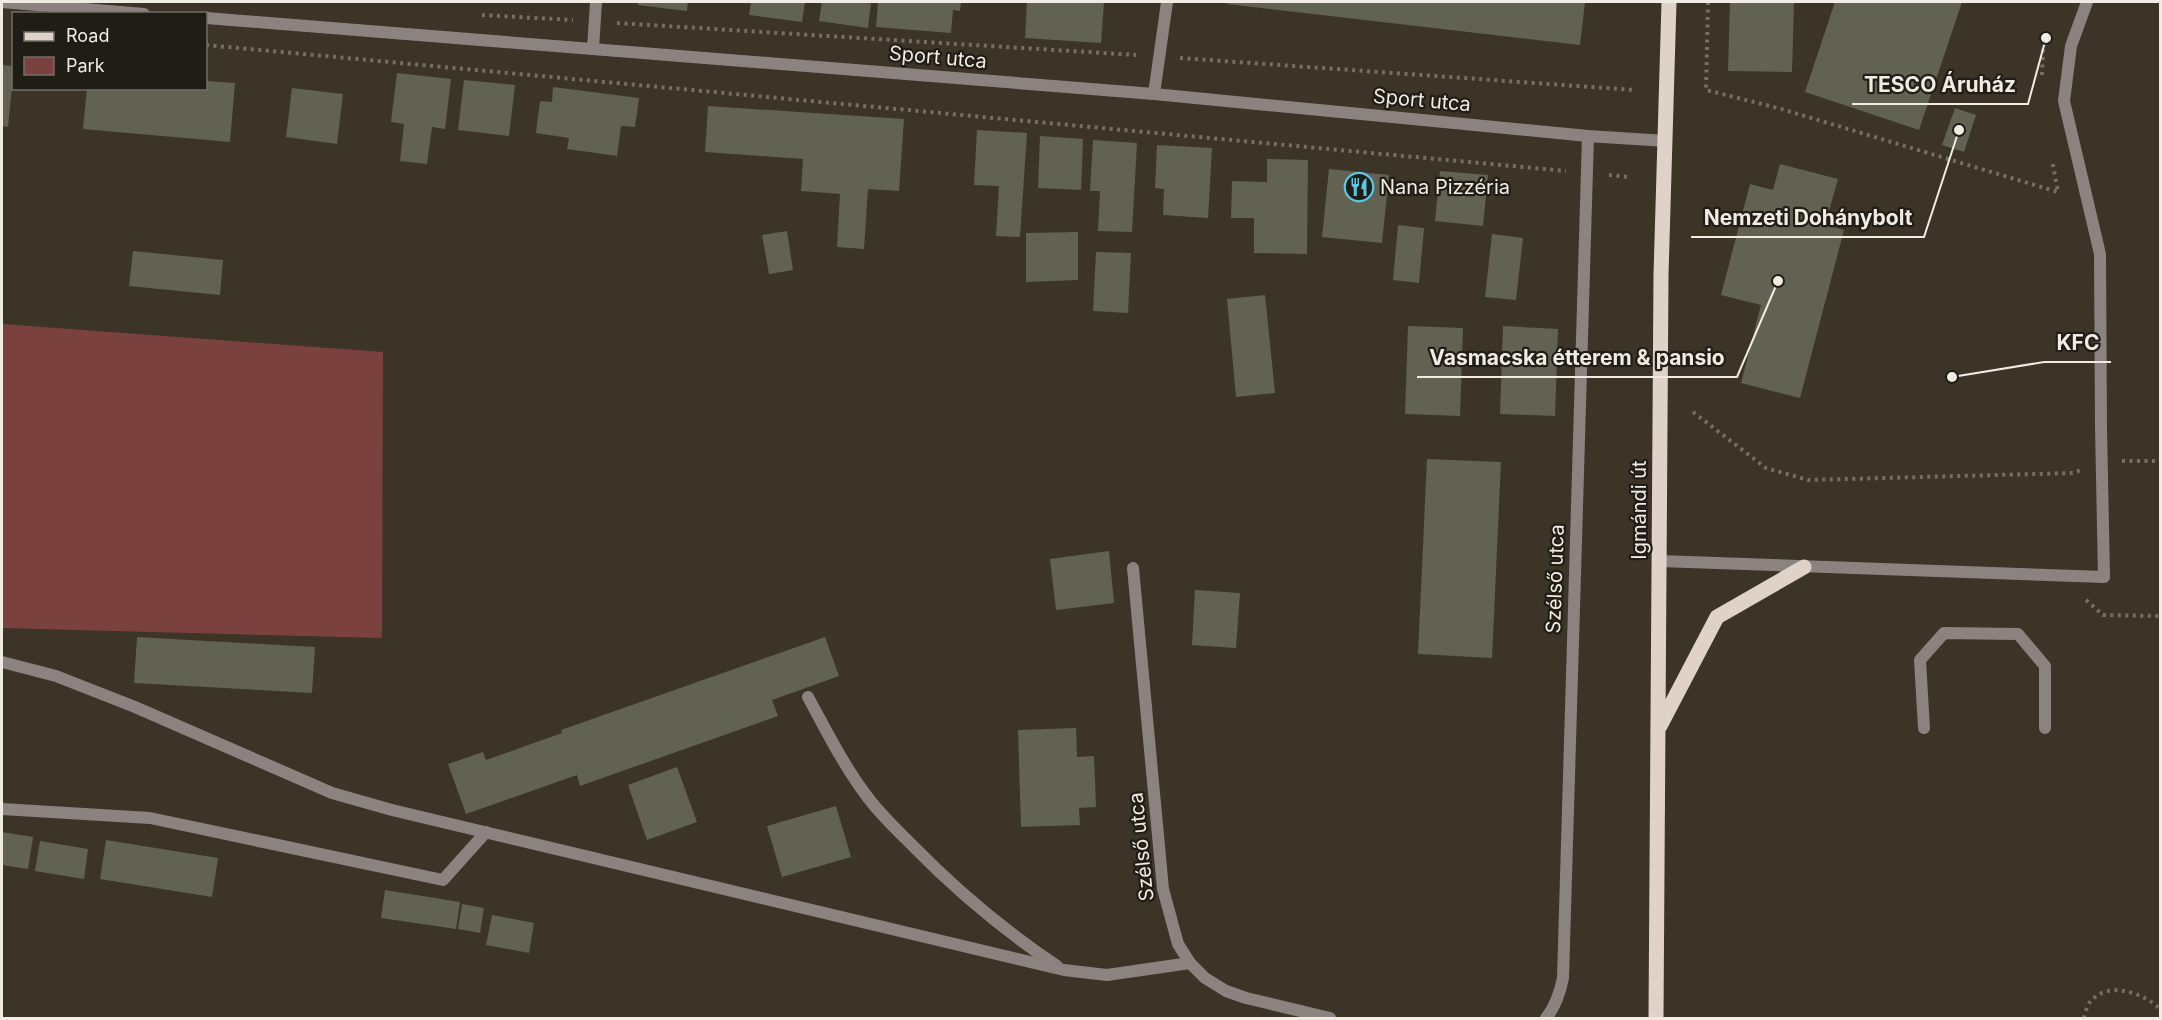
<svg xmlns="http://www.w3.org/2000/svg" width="2162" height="1020" font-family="Inter,sans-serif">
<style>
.green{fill:#7a413f}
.building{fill:#626252}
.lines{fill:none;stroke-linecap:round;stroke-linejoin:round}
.path{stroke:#766f64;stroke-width:4;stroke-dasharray:3 4.5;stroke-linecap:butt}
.service{stroke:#8b837f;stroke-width:12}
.minor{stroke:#8b837f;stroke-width:12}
.primary{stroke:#e1d2c9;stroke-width:15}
.labels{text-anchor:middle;stroke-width:4.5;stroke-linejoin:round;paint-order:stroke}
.street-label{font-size:20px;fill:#f0ebe3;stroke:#201c16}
.poi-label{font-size:20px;fill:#f0ebe3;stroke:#201c16;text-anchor:start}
.leader{fill:none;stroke:#f0ebe3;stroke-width:2}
.callout-dot{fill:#f0ebe3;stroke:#201c16;stroke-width:2}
.callout-label{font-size:21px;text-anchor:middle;font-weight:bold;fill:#f0ebe3;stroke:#201c16;stroke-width:4.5;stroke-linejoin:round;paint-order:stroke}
</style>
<rect width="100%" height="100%" fill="#3c3427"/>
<path class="green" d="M2,324L383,352L382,638L2,628Z"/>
<g class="building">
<path d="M638,2H688L687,11L638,5Z"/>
<path d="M751,2H805L802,22L749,15Z"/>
<path d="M822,2H871L868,28L819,21Z"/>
<path d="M878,2H961L960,11L953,10L951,33L876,27Z"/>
<path d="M1027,2H1104L1101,43L1025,38Z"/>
<path d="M1227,2H1585L1580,45L1227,4Z"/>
<path d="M1730,2H1794L1792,72L1728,71Z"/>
<path d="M1835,2H1962L1919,130L1805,92Z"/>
<path d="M2,65L14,66L8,127L2,126Z"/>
<path d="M397,73L451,79L445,129L432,127L427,164L400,161L404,124L391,122Z"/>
<path d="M464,80L515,85L509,136L458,130Z"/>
<path d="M206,81L235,83L230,142L83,129L87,88H206Z"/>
<path d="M553,87L639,98L635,127L621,126L617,156L567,149L569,138L536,133L540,101L552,102Z"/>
<path d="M292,88L343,94L337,144L286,137Z"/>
<path d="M708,106L904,119L899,191L868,189L864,249L837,247L840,194L801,191L803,159L705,152Z"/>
<path d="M1955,108L1976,115L1964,152L1942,145Z"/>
<path d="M977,130L1027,133L1020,237L996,236L999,186L974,185Z"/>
<path d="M1040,136L1083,139L1081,190L1038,188Z"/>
<path d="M1093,140L1137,143L1132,232L1098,231L1100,191H1090Z"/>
<path d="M1157,145L1212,148L1208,218L1163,215L1164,189L1155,188Z"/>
<path d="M1267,159L1308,160L1307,254L1254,253V218H1231L1232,181L1267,182Z"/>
<path d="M1780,164L1838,179L1825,225L1844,230L1800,398L1741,383L1761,305L1721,295L1750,184L1773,190Z"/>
<path d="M1329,169L1389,175L1382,243L1322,237Z"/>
<path d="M1440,171L1488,175L1483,226L1435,221Z"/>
<path d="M1398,225L1424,228L1419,283L1393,280Z"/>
<path d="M787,231L793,270L769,274L762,235Z"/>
<path d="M1078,232V280L1026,282V233Z"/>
<path d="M1492,234L1523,238L1516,300L1485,297Z"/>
<path d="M133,251L223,260L220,295L129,286Z"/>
<path d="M1096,252L1131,253L1128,313L1093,311Z"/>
<path d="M1265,295L1275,393L1236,397L1227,299Z"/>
<path d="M1408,326L1463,328L1460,416L1405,414Z"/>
<path d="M1503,326L1558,329L1555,416L1500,414Z"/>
<path d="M1427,459L1501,462L1492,658L1418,654Z"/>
<path d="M1109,551L1114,603L1056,610L1050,559Z"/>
<path d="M1195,590L1240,593L1236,648L1192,645Z"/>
<path d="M137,637L315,647L312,693L134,683Z"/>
<path d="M825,637L839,676L772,700L778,716L580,786L577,775L466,814L448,764L483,752L486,760L562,733L561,730Z"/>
<path d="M1076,728L1077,757L1094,756L1096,807L1079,808L1080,825L1021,827L1018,730Z"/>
<path d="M677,767L697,822L647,840L628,785Z"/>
<path d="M836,806L851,857L782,877L767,826Z"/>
<path d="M2,832L33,837L28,869L2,865Z"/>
<path d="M106,840L218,858L212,897L100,879Z"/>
<path d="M40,841L88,849L84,879L35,871Z"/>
<path d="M385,890L460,902L456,929L381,918Z"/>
<path d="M462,904L484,908L480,933L458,929Z"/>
<path d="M492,915L534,923L529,953L486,945Z"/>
</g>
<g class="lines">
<g class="path">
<path d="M1708,2L1706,90L1778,108L2058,192L2052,160"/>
<path d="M482,15L573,20"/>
<path d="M617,23L1136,55"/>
<path d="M206,45L1566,171"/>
<path d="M1180,58L1634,90"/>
<path d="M2042,75L2043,50L2047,39"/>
<path d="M1609,175L1629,177"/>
<path d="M1693,412L1766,468L1808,480L2073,473L2081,470"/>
<path d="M2122,461H2160"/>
<path d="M2086,600L2103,615L2160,616"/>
<path d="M2084,1018C2085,1013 2087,1005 2091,1001C2109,980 2145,994 2160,1009"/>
</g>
<g class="service">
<path d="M1660,561L2104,577L2101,427"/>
<path d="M2,662L56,676L135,707L332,793L392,810L1064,970L1107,975L1190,963"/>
<path d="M808,697C827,732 845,768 869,799C882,816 898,831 913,846C957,891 1005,931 1057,966"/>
<path d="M1924,728L1920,660L1944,633L2018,634L2045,666V728"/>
<path d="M2,809L150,818L443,880L486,832"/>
</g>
<g class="minor">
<path d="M2,2L144,14"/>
<path d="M2087,2L2071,46L2064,101L2100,254L2101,427"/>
<path d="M206,18L1154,94L1588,136L1666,141"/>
<path d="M593,49L596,2"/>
<path d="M1154,94L1167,2"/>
<path d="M1133,568L1163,889L1178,944L1190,963L1205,978L1226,991L1246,998L1330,1018"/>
<path d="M1546,1018C1556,1006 1560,993 1563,978L1588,136"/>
</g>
<g class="primary">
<path d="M1660,726L1717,617L1804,567"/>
<path d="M1656,1018L1661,275L1669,2"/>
</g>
</g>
<defs>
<g id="restaurant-ring" transform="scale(1.5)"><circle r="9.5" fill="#201c16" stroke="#59c8e4" stroke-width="1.5"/><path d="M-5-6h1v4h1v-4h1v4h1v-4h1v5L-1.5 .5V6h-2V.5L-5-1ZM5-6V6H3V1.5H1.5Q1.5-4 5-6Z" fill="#59c8e4"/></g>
</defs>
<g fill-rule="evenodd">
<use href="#restaurant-ring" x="1359" y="187"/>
</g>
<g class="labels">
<g class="street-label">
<text transform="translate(938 57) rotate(5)" y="7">Sport utca</text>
<text transform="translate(1422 100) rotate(5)" y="7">Sport utca</text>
<text transform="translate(1639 510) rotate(-90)" y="7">Igmándi út</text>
<text transform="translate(1555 579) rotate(-88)" y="7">Szélső utca</text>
<text transform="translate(1141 847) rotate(-96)" y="7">Szélső utca</text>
</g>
<g class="poi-label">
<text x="1380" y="194">Nana Pizzéria</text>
</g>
</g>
<path class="leader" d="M2046 38L2028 104H1852M1959 130L1924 237H1691M1952 377L2044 362H2111M1778 281L1737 377H1417"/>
<g class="callout-dot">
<circle cx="2046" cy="38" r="6"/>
<circle cx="1959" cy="130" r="6"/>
<circle cx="1952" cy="377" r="6"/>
<circle cx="1778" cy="281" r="6"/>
</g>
<g class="callout-label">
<text x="1940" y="92">TESCO Áruház</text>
<text x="1808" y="225">Nemzeti Dohánybolt</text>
<text x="2078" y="350">KFC</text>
<text x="1577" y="365">Vasmacska étterem &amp; pansio</text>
</g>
<rect width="2162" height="1020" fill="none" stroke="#f0ebe3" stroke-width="6"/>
<rect x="12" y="12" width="195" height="78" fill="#201c16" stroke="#736f68" stroke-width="1.5"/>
<rect x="24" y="32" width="30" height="9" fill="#e1d2c9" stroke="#736f68" stroke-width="1.5"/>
<text x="66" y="42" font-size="18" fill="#f0ebe3">Road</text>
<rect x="24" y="57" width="30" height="18" fill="#7a413f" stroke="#736f68" stroke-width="1.5"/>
<text x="66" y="72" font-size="18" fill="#f0ebe3">Park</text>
</svg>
